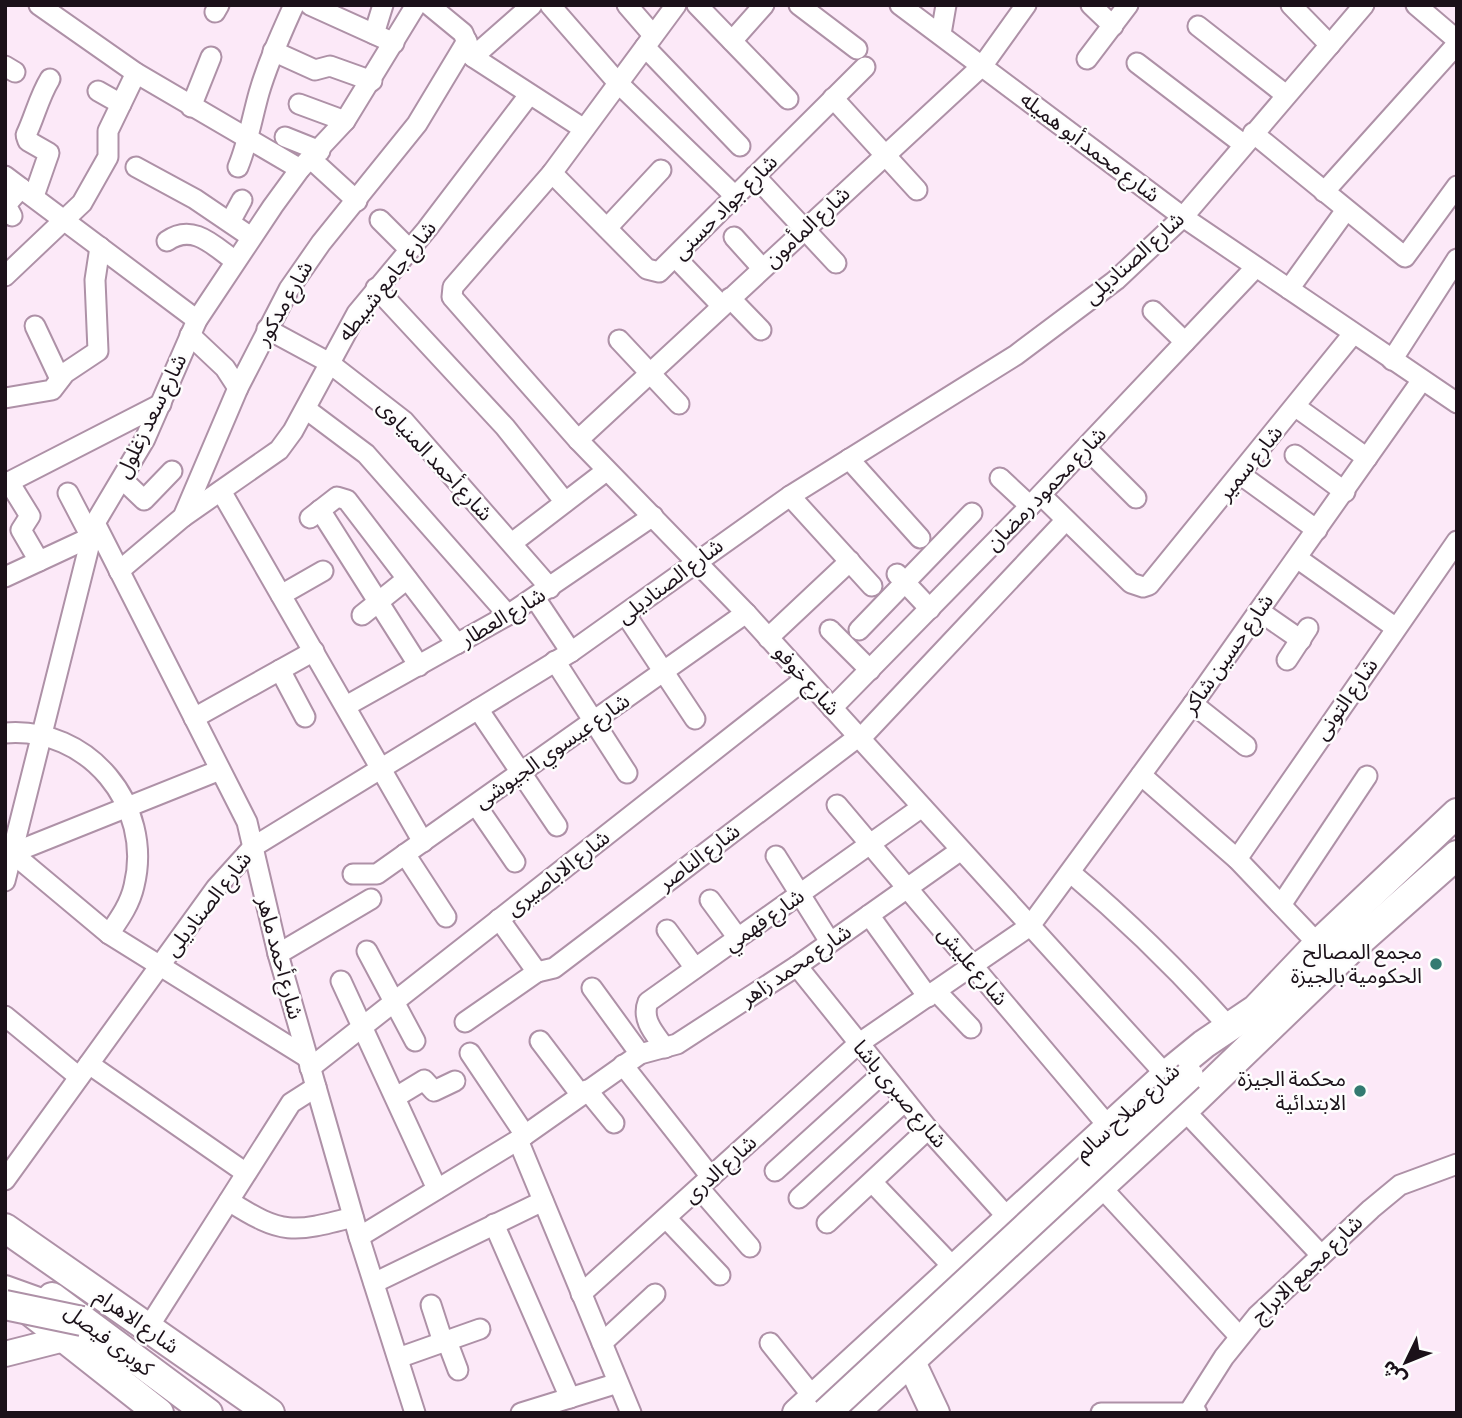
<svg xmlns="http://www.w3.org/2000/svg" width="1462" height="1418" font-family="'Alegreya Sans','Noto Sans Arabic',sans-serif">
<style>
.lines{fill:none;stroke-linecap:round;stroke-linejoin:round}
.minor-casing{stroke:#ae91a7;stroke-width:23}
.major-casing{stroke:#ae91a7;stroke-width:28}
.highway-casing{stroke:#ae91a7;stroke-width:32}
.minor{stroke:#fff;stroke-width:19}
.major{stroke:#fff;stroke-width:24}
.highway{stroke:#fff;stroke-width:28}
.highway-bridge-casing{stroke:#ae91a7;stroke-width:32;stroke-linecap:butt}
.highway-bridge{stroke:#fff;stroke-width:28}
.poi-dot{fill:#337a71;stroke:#fdfdfd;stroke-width:2.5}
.labels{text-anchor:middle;stroke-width:5;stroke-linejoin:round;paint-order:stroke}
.street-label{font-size:21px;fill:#1b1119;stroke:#fdfdfd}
.poi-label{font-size:21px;fill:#1b1119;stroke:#fdfdfd;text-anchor:end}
</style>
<rect width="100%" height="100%" fill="#fce9f8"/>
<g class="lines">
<g class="minor-casing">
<g id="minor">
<path d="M39,5L136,73L300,169"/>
<path d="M310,5L394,43"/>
<path d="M429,5L463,33L473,57L584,129"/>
<path d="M550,5L618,83L735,196"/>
<path d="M627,5L653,35"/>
<path d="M676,5L552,173L453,287L452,297L578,440L746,613L1166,1075"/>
<path d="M697,5L788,99"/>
<path d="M799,5L857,49"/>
<path d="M900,5L1183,217L1457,403"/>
<path d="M1091,5L1113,26"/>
<path d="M1291,5L1330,45"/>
<path d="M1416,5L1457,40"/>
<path d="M215,12L219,5"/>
<path d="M1198,26L1286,95"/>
<path d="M374,34L383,5"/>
<path d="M941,34L946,5"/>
<path d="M732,41L764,5"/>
<path d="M645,47L740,146"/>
<path d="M273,51L315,70L330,66L372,81"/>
<path d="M473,57L532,5"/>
<path d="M1087,59L1128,5"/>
<path d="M1137,63L1243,144"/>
<path d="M5,66L15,72"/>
<path d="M98,91L121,104"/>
<path d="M833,98L917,190"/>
<path d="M299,104L345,121"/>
<path d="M191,107L211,57"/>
<path d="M1253,133L1405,257L1457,186"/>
<path d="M285,137L320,151"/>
<path d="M311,159L357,201"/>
<path d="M136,167L195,199L251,237"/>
<path d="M238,167C248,143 252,118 259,93C268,62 281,34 294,5"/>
<path d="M552,173L647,269L659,272L865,67"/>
<path d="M5,176L197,320"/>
<path d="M755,176L836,263"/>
<path d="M1324,192L1457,44"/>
<path d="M34,196L49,153L28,141L26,135C35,116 39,97 50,79"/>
<path d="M12,216L6,205L21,188"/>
<path d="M380,220L409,249"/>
<path d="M230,222L242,200"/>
<path d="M607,228L661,170"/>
<path d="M734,237L762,268"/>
<path d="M167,241C193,223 213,245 235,261"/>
<path d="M675,257L722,306"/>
<path d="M5,276L82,203L108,157V131L136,73"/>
<path d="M376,288L505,427L565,502"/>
<path d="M1289,289L1346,210"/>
<path d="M730,298L761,330"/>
<path d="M1153,311L1185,342"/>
<path d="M35,326L60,379"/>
<path d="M267,329L328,362L404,421L550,588"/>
<path d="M190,335L225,368L238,388"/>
<path d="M619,340L679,404"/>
<path d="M1392,360L1457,259"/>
<path d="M5,398L52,390L65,373L98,351L95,280L100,247"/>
<path d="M1296,407L1367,458"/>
<path d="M306,409L366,454L508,615"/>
<path d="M578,440L983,65L1026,5"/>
<path d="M1086,448L1136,498"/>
<path d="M1295,455L1345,492"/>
<path d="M849,459L920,538"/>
<path d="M1241,475L1317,530"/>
<path d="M1000,478L1030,506"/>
<path d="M122,479L144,500L172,471"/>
<path d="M9,482L30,516L21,530L39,561"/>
<path d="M5,484L161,404"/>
<path d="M221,491L423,842"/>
<path d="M1041,495L1131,583L1143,587L1149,585L1353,334"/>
<path d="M790,496L872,586"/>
<path d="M320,510L419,666"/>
<path d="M183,517L279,450L293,431L357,313L427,229L529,95"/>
<path d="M310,518L337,497L347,500L457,644"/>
<path d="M95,523L247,822L278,954L316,1087L359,1237L415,1413"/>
<path d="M512,543L606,471"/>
<path d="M1297,558L1396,628"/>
<path d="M119,571L183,517L238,388L289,289L321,243L417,124L467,41"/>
<path d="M897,574L930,609"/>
<path d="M5,577L91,537L68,493"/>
<path d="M281,595L323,571"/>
<path d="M535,598L571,652"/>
<path d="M1259,611L1301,640"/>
<path d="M362,615L407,579"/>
<path d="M626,615L695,719"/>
<path d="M830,630L870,670"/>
<path d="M859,630L972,513"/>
<path d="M768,638L850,561"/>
<path d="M1287,660L1308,628"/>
<path d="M555,661L627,773"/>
<path d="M280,670L305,717"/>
<path d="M1193,704L1246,746"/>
<path d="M346,706L508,615L653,516"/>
<path d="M832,708L1030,506L1256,267"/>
<path d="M478,709L557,826"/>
<path d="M194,718L314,651"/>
<path d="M5,733C88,726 154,805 134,886C130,904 120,918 109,934"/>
<path d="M860,739L1066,520"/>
<path d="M1141,775L1237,859L1318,944"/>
<path d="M476,805L515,862"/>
<path d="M837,805L1109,1127"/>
<path d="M5,847L109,934L308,1058"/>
<path d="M405,854L446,917"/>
<path d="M5,856L220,770"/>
<path d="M776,856L830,942"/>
<path d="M1237,859L1457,541"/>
<path d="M1071,873C1128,921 1179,971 1229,1027"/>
<path d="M353,874H377L746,613"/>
<path d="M5,881L95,523L145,439L197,320L273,206L300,169L345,121L416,5"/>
<path d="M710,900L738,938"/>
<path d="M1281,905L1367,776"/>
<path d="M869,915L928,997"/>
<path d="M499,919L537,972"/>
<path d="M667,930L695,968"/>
<path d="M367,951L415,1041"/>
<path d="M278,954L371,899"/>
<path d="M797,966L928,1129L1009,1219"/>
<path d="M537,972L554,968L858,737"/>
<path d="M341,981L437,1189"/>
<path d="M592,988L640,1054"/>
<path d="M936,991L971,1028"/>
<path d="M5,1016L79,1077"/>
<path d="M465,1022L537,972"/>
<path d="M540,1041L581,1095"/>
<path d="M665,1048C655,1034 641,1020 648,1002L922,807"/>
<path d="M470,1053L525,1135"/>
<path d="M89,1064L246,1173"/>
<path d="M623,1065L711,1177"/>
<path d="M310,1068L805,679"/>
<path d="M587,1090L614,1123"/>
<path d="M396,1097L424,1080L434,1091L455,1081"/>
<path d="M1184,1110L1321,1255"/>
<path d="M518,1140L631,1413"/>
<path d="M775,1171L882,1074"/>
<path d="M5,1180L216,888L253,847L571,652L790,496L1016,355L1116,280L1183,217L1364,5"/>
<path d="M872,1182L955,1269"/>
<path d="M1101,1187L1239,1336"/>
<path d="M699,1188L750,1247"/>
<path d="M799,1198L905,1101"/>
<path d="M229,1201C282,1235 293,1233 353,1217"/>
<path d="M666,1218L720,1275"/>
<path d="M827,1223L928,1129"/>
<path d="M494,1224L570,1398"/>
<path d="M359,1237L518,1140L640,1054L677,1044L797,966L961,850"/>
<path d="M374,1283L543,1201"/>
<path d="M581,1294L858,1044L1030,926L1193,704L1422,380"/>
<path d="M431,1305L443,1342"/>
<path d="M148,1328L291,1103L316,1087"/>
<path d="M447,1341L458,1370"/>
<path d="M602,1343L655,1294"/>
<path d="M770,1343L814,1398"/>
<path d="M398,1358L480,1329"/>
<path d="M1189,1412L1224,1357L1257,1316L1371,1209L1400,1185L1457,1164"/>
<path d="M521,1413L618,1383"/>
<path d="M1101,1413H1197"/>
</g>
</g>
<g class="major-casing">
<g id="major">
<path d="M5,1288L44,1302"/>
<path d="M5,1354L64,1339"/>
</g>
</g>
<g class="highway-casing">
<g id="highway">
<path d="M5,1228L270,1413"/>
<path d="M52,1297L208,1413"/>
<path d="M21,1304L159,1413"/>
<path d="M899,1349L911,1362L935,1413"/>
<path d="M797,1413L1166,1075L1204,1044L1256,1009L1318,944L1457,813"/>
<path d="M854,1413L1184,1110L1353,947L1457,855"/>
</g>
</g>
<use href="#minor" class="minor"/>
<use href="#major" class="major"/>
<use href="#highway" class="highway"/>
<g class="highway-bridge-casing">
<g id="highway-bridge">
<path d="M5,1305L82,1321"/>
<path d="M826,1413L1189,1076"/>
</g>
</g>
<use href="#highway-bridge" class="highway-bridge"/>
</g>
<g class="poi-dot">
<circle cx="1436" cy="964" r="7"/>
<circle cx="1360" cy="1091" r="7"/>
</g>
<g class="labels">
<g class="street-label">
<text transform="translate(1090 147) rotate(37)" y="7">شارع محمد أبو هميله</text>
<text transform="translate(725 207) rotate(-45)" y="7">شارع جواد حسنى</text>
<text transform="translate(807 227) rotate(-43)" y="7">شارع المأمون</text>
<text transform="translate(1134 258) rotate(-42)" y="7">شارع الصناديلى</text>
<text transform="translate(387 281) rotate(-52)" y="7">شارع جامع شبيطه</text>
<text transform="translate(284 303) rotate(-60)" y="7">شارع مدكور</text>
<text transform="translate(151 416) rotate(-64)" y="7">شارع سعد زغلول</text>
<text transform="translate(435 460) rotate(47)" y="7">شارع أحمد المنياوى</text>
<text transform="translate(1250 463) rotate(-51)" y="7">شارع سمير</text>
<text transform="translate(1046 489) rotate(-46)" y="7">شارع محمود رمضان</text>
<text transform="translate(670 581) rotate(-37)" y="7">شارع الصناديلى</text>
<text transform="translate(503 617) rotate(-31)" y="7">شارع العطار</text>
<text transform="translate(1228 654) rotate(-55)" y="7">شارع حسين شاكر</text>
<text transform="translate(807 680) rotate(48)" y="7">شارع خوفو</text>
<text transform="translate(1346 699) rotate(-55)" y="7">شارع التونى</text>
<text transform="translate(552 751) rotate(-35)" y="7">شارع عيسوي الجيوشى</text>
<text transform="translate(699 857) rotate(-37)" y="7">شارع الناصر</text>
<text transform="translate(558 873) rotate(-38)" y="7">شارع الاباصيرى</text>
<text transform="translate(208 904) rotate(-52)" y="7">شارع الصناديلى</text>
<text transform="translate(764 920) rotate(-35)" y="7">شارع فهمي</text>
<text transform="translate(280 958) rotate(75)" y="7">شارع أحمد ماهر</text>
<text transform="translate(796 965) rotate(-34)" y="7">شارع محمد زاهر</text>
<text transform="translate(973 966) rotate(50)" y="7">شارع عليش</text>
<text transform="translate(900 1094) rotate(50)" y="7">شارع صبرى باشا</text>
<text transform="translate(1127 1112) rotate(-42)" y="7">شارع صلاح سالم</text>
<text transform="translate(720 1169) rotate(-42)" y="7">شارع الدرى</text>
<text transform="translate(1307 1269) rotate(-44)" y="7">شارع مجمع الابراج</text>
<text transform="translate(137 1321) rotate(35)" y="7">شارع الاهرام</text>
<text transform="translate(109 1340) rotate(37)" y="7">كوبرى فيصل</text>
</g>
<g class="poi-label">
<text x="1422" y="959">مجمع المصالح<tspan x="1422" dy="24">الحكومية بالجيزة</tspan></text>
<text x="1346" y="1086">محكمة الجيزة<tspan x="1346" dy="24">الابتدائية</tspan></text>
</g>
</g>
<rect width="1462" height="1418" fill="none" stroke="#1b1119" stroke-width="14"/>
<g transform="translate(1406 1362) rotate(227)" stroke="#fdfdfd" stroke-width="5" paint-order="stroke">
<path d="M0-5L12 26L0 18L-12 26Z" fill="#1b1119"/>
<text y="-10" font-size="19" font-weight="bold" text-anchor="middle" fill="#1b1119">ش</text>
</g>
</svg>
